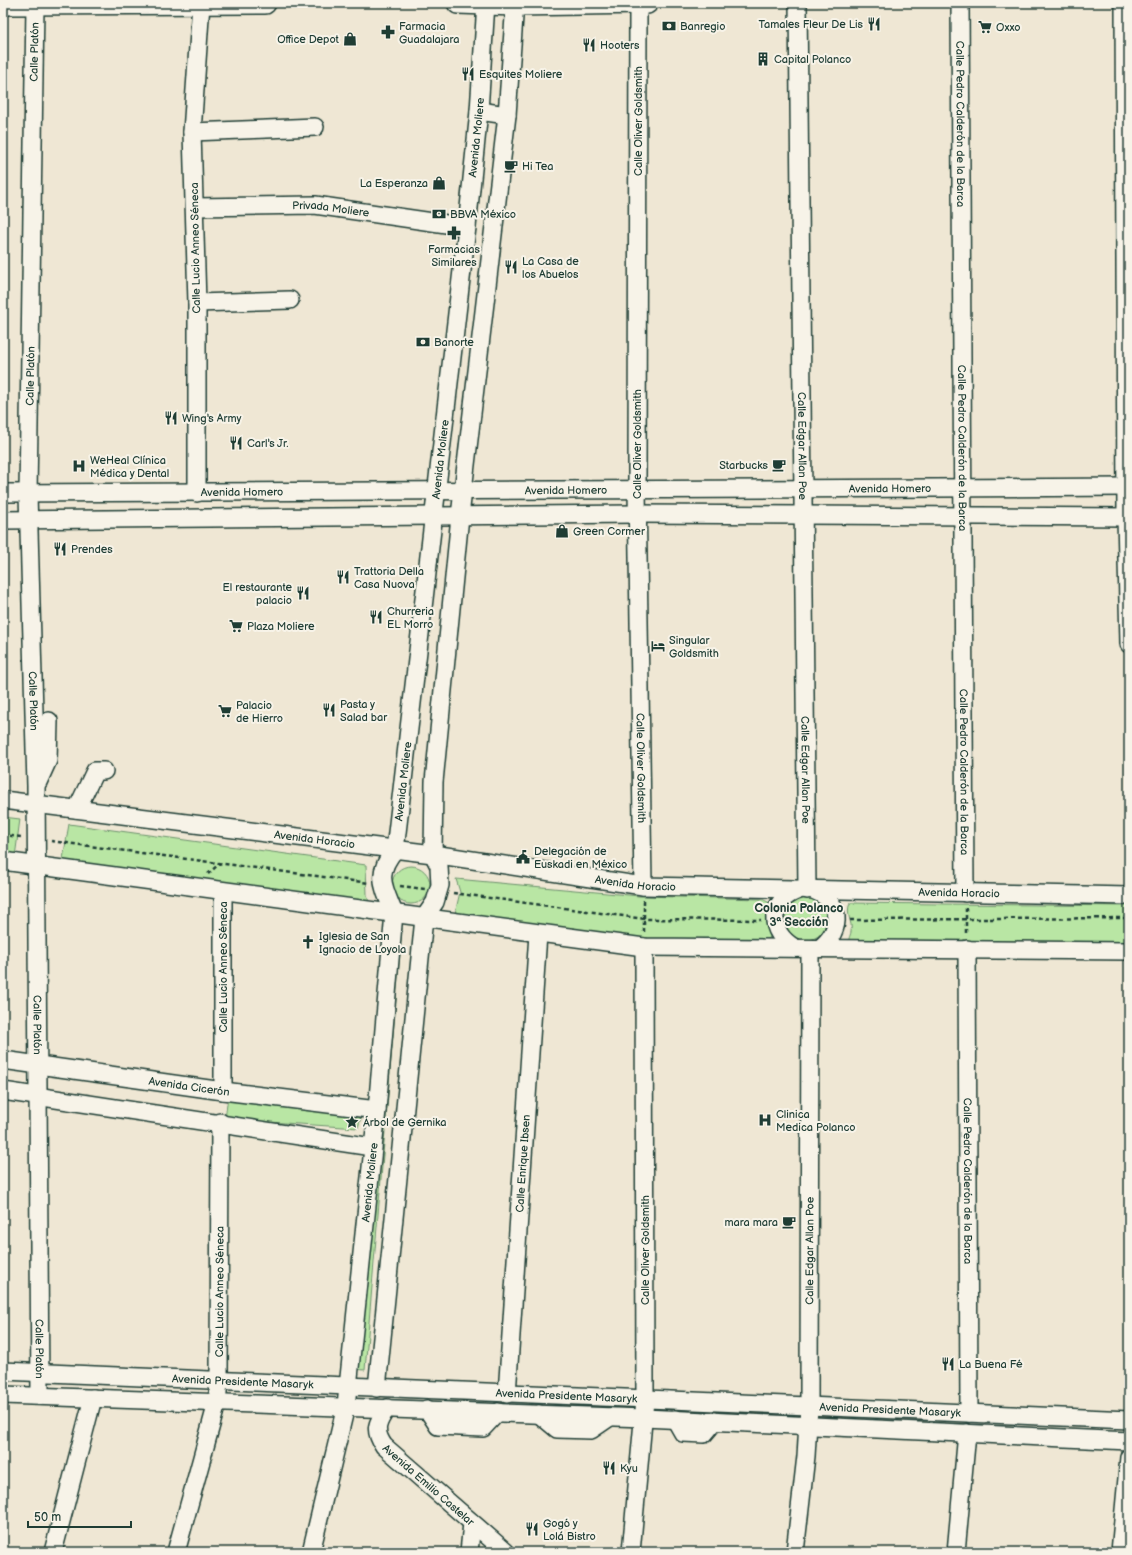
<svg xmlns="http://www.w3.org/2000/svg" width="1132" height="1555" font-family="'Balsamiq Sans',sans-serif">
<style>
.green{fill:#b9e6a4;stroke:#6c926c}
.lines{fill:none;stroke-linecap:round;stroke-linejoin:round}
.minor-casing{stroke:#1f3d34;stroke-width:20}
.major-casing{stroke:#1f3d34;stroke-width:24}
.path{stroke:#1f3d34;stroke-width:2.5;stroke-dasharray:4 3;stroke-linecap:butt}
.minor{stroke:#f7f3e8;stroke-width:17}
.major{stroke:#f7f3e8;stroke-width:21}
.labels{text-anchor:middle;stroke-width:4;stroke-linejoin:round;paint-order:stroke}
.poi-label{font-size:11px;fill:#1f3d34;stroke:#f7f3e8;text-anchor:start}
.street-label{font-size:11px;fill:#1f3d34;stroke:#f7f3e8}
.neighbourhood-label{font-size:12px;font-weight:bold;fill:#1f3d34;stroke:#f7f3e8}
</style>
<rect width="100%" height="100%" fill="#efe7d4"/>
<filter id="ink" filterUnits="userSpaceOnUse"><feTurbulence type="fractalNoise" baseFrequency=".025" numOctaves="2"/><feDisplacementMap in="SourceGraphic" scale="8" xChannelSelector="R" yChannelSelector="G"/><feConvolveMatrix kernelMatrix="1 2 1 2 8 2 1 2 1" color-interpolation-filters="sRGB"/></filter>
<g filter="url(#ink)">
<g class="green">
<path d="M3,817L20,819L15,857L3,856Z"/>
<path d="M69,824L366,865L367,895L370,906L62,865Z"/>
<circle cx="411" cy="885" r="19"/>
<path d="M456,879L639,896L762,899L770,903V937L765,942L650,943L454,918L460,892Z"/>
<circle cx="806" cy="919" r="21"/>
<path d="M850,903L1129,906V948L849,944C848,938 850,937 851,932C853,921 845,915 850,903Z"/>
<path d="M391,928H402L365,1370L353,1369Z"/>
<path d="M228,1097L361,1117L358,1128L225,1119Z"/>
</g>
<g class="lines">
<g class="minor-casing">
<g id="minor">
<path id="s1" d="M638,3L637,490L643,886"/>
<path id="s2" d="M798,3L807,890"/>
<path id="s3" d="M960,3L965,893"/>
<path d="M1124,3L1126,517L1129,644"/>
<path id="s4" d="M35,5L28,494L36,786L40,1396"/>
<path d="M479,111L507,115"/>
<path d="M192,132L315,127"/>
<path id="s5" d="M195,207L315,205L467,227"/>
<path d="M197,303L290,300"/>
<path id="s6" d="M3,493L1129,487"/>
<path d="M197,493V303L192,132L201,4"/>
<path d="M3,520L637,514L1129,517"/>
<path d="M38,782L48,760L49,721"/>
<path id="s7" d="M3,800L433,854L643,886L1129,896"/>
<path d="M77,809L95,771H104"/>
<path d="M3,861L644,947L1129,951"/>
<path d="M813,890C842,901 843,930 820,948"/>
<path d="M223,891V1091"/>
<path d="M795,948C767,932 768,901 799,890"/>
<path id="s8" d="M967,949L969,1413"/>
<path id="s9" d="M3,1060L223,1091L377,1110"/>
<path d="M3,1091L372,1147"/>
<path id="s10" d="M3,1371L1129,1420"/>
<path d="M377,1388L424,918L435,902L440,885L439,866L433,854L434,782L460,516L507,115L515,3"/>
<path id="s11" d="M507,1394L538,934"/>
<path d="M3,1395L644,1418L1129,1441"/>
<path id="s12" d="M387,1408C377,1423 373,1430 384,1446L506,1552"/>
<path d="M427,1409L438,1426L483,1428L498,1412"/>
<path d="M539,1414L557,1429L591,1430L610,1417"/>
<path d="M675,1419L683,1433L704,1434L715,1421"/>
<path d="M53,1552L93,1398"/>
<path id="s13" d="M176,1552L217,1403L219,1381L220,1122"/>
<path id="s14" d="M311,1552L346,1406L348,1387L377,1110L394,913C384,888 374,874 395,850L467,227L479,111L486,3"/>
<path d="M469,1552L472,1523"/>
<path d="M631,1552L645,1400L644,947"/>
<path id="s15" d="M795,1552L806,1456L809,1407L810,949"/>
<path d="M956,1552L967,1433"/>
<path d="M1120,1552L1129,1457"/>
</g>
</g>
<g class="major-casing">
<g id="major">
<path d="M458,3L515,5L647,3"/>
<path d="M3,4L265,3"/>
</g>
</g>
<g class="path">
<path d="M3,835L22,837"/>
<path d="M51,841L369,883"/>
<path d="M208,874L220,863"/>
<path d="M400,886L425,889"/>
<path d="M453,893L645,919L761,920"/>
<path d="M644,900V933"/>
<path d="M966,908V935"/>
<path d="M790,920H823"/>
<path d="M850,920L1129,918"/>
</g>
<use href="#minor" class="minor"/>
<use href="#major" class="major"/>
</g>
</g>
<defs>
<g id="restaurant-bare" transform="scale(1.08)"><path d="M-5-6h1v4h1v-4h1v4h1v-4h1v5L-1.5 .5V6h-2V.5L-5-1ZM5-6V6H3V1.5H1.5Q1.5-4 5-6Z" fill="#1f3d34" stroke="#f7f3e8" stroke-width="2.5" paint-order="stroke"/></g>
<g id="bank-bare" transform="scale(1.08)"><path d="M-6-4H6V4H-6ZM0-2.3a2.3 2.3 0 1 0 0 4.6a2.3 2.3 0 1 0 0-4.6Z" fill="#1f3d34" stroke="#f7f3e8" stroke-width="2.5" paint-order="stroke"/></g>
<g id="supermarket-bare" transform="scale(1.08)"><path d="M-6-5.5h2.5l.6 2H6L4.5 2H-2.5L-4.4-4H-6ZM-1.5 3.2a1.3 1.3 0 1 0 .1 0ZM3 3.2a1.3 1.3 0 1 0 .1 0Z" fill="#1f3d34" stroke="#f7f3e8" stroke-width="2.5" paint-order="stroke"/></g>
<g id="pharmacy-bare" transform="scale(1.08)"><path d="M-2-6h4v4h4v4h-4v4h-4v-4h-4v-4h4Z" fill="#1f3d34" stroke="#f7f3e8" stroke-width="2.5" paint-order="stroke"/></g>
<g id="shop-bare" transform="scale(1.08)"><path d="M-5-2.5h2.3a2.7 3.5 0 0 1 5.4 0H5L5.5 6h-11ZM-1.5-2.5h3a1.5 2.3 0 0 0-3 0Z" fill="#1f3d34" stroke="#f7f3e8" stroke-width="2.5" paint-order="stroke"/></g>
<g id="building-bare" transform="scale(1.08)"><path d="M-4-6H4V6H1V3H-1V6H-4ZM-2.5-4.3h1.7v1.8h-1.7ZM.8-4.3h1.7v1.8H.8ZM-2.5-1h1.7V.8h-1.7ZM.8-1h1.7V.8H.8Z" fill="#1f3d34" stroke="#f7f3e8" stroke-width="2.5" paint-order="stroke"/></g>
<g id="cafe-bare" transform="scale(1.08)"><path d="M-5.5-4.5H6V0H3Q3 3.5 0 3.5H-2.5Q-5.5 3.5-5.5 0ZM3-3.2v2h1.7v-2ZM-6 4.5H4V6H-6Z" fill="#1f3d34" stroke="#f7f3e8" stroke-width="2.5" paint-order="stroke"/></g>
<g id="hospital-bare" transform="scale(1.08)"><path d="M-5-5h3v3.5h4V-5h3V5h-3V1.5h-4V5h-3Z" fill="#1f3d34" stroke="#f7f3e8" stroke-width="2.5" paint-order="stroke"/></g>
<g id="hotel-bare" transform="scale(1.08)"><path d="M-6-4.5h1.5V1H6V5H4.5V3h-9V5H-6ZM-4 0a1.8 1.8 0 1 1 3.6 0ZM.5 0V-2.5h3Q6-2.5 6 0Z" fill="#1f3d34" stroke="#f7f3e8" stroke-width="2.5" paint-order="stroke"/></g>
<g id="civic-bare" transform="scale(1.08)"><path d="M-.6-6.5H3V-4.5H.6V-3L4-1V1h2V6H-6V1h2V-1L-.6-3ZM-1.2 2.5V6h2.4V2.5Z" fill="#1f3d34" stroke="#f7f3e8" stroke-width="2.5" paint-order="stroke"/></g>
<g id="church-bare" transform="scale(1.08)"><path d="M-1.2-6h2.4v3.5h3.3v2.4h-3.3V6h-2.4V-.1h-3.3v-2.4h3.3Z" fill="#1f3d34" stroke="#f7f3e8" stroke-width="2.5" paint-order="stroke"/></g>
<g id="sight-bare" transform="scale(1.08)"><path d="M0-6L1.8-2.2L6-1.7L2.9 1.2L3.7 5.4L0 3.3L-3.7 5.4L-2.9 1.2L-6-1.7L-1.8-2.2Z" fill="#1f3d34" stroke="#f7f3e8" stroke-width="2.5" paint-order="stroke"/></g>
</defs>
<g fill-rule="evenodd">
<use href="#restaurant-bare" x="874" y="24"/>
<use href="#bank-bare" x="669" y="26"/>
<use href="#supermarket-bare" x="985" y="27"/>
<use href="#pharmacy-bare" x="388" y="32"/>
<use href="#shop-bare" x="350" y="39"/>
<use href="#restaurant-bare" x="589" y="45"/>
<use href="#building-bare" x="763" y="59"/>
<use href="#restaurant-bare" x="468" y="74"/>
<use href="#cafe-bare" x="511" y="166"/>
<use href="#shop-bare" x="439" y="183"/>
<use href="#bank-bare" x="439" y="214"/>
<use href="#pharmacy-bare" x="454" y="233"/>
<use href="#restaurant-bare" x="511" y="267"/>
<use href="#bank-bare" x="423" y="342"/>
<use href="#restaurant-bare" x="171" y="418"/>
<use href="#restaurant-bare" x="236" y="443"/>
<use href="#cafe-bare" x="779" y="465"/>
<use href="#hospital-bare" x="79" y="466"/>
<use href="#shop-bare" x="562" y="531"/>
<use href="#restaurant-bare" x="60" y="549"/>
<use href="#restaurant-bare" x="343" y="577"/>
<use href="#restaurant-bare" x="303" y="593"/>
<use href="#restaurant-bare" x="376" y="617"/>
<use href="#supermarket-bare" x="236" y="626"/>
<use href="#hotel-bare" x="658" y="646"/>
<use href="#restaurant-bare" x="329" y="710"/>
<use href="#supermarket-bare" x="225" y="711"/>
<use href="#civic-bare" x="523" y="857"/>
<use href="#church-bare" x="308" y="942"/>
<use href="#hospital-bare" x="765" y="1120"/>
<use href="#sight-bare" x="352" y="1122"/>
<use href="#cafe-bare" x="789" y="1222"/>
<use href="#restaurant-bare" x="948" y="1364"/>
<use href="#restaurant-bare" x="609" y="1468"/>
<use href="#restaurant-bare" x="532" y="1529"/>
</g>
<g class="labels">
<g class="poi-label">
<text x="863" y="28" text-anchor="end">Tamales Fleur De Lis</text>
<text x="399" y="30">Farmacia<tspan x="399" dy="13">Guadalajara</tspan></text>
<text x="680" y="30">Banregio</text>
<text x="996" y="31">Oxxo</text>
<text x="339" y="43" text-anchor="end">Office Depot</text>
<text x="600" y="49">Hooters</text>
<text x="774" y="63">Capital Polanco</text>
<text x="479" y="78">Esquites Moliere</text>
<text x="522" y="170">Hi Tea</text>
<text x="428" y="187" text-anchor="end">La Esperanza</text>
<text x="450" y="218">BBVA México</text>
<text x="454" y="253" text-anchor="middle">Farmacias<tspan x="454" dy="13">Similares</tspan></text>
<text x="522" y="265">La Casa de<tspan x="522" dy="13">los Abuelos</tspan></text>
<text x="434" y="346">Banorte</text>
<text x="182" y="422">Wing's Army</text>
<text x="247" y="447">Carl's Jr.</text>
<text x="90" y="464">WeHeal Clínica<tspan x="90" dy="13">Médica y Dental</tspan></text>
<text x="768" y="469" text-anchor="end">Starbucks</text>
<text x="573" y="535">Green Cormer</text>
<text x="71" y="553">Prendes</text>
<text x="354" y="575">Trattoria Della<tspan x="354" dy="13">Casa Nuova</tspan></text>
<text x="292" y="591" text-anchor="end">El restaurante<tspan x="292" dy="13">palacio</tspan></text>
<text x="387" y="615">Churreria<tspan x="387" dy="13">EL Morro</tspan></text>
<text x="247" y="630">Plaza Moliere</text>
<text x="669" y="644">Singular<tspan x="669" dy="13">Goldsmith</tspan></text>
<text x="340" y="708">Pasta y<tspan x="340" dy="13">Salad bar</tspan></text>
<text x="236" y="709">Palacio<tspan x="236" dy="13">de Hierro</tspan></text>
<text x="534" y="855">Delegación de<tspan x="534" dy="13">Euskadi en México</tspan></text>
<text x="319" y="940">Iglesia de San<tspan x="319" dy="13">Ignacio de Loyola</tspan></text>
<text x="776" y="1118">Clinica<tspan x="776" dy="13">Medica Polanco</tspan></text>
<text x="363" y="1126">Árbol de Gernika</text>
<text x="778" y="1226" text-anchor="end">mara mara</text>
<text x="959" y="1368">La Buena Fé</text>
<text x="620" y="1472">Kyu</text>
<text x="543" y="1527">Gogó y<tspan x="543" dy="13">Lolá Bistro</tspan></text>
</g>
<g class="street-label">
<text transform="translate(34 52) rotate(-89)" y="4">Calle Platón</text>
<text transform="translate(638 121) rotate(-90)" y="4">Calle Oliver Goldsmith</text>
<text dy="4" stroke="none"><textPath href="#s3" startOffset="121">Calle Pedro Calderón de la Barca</textPath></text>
<text dy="4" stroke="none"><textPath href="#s14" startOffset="1431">Avenida Moliere</textPath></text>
<text dy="4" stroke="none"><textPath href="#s5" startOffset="136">Privada Moliere</textPath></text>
<text transform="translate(195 248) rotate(-91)" y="4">Calle Lucio Anneo Séneca</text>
<text transform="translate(30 376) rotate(-89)" y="4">Calle Platón</text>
<text transform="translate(637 444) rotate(-90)" y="4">Calle Oliver Goldsmith</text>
<text dy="4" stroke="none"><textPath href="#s2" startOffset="443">Calle Edgar Allan Poe</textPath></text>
<text dy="4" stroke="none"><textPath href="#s3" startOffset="445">Calle Pedro Calderón de la Barca</textPath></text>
<text dy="4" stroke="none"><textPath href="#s14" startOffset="1107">Avenida Moliere</textPath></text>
<text dy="4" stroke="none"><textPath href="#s6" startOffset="887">Avenida Homero</textPath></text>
<text dy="4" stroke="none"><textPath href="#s6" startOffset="563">Avenida Homero</textPath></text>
<text dy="4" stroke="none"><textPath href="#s6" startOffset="239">Avenida Homero</textPath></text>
<text dy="4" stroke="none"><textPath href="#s4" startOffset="696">Calle Platón</textPath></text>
<text dy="4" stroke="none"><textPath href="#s1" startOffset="765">Calle Oliver Goldsmith</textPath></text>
<text dy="4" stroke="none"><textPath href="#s2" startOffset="767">Calle Edgar Allan Poe</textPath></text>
<text dy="4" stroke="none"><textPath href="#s3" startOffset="769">Calle Pedro Calderón de la Barca</textPath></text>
<text dy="4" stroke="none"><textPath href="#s14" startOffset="783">Avenida Moliere</textPath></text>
<text dy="4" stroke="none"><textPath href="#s7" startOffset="314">Avenida Horacio</textPath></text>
<text dy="4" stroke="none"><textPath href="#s7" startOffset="638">Avenida Horacio</textPath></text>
<text dy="4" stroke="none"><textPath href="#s7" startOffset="962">Avenida Horacio</textPath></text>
<text transform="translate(223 967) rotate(-90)" y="4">Calle Lucio Anneo Séneca</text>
<text dy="4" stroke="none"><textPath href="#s4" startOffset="1020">Calle Platón</textPath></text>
<text dy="4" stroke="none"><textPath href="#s9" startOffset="188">Avenida Cicerón</textPath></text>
<text dy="4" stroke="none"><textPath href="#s11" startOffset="231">Calle Enrique Ibsen</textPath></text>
<text dy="4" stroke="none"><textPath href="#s8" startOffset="232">Calle Pedro Calderón de la Barca</textPath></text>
<text dy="4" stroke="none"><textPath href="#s14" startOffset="375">Avenida Moliere</textPath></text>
<text transform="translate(645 1250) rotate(-90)" y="4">Calle Oliver Goldsmith</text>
<text dy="4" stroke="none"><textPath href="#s15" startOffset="302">Calle Edgar Allan Poe</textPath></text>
<text dy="4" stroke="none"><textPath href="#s13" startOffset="266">Calle Lucio Anneo Séneca</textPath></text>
<text dy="4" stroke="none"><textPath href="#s4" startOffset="1344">Calle Platón</textPath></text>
<text dy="4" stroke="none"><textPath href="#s10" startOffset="240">Avenida Presidente Masaryk</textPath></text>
<text dy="4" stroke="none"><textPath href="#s10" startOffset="564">Avenida Presidente Masaryk</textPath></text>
<text dy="4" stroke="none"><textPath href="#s10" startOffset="888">Avenida Presidente Masaryk</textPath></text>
<text dy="4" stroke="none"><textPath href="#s12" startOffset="101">Avenida Emilio Castelar</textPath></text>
</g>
<g class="neighbourhood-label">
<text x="799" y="912">Colonia Polanco<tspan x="799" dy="14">3ª Sección</tspan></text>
</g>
</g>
<rect width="1132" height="1555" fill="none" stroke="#f7f3e8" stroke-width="16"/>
<rect x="8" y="8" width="1116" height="1539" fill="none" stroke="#1f3d34" stroke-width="1.5" filter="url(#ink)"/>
<path d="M28 1521v6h103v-6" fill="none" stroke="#1f3d34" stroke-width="2"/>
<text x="34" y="1521" font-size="12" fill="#1f3d34" stroke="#f7f3e8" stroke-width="3" paint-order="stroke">50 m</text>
</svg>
